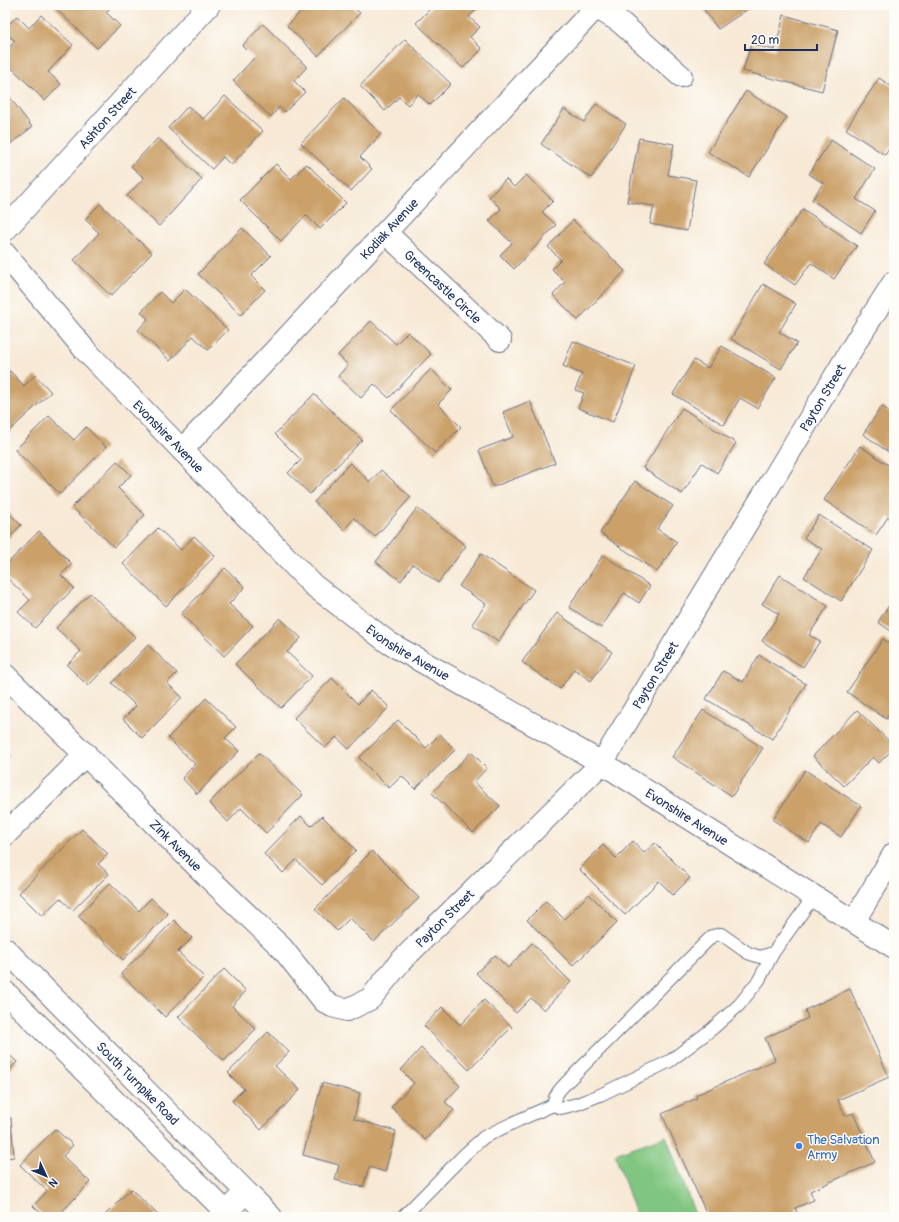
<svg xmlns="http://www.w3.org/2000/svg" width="899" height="1222" font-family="Pangolin,sans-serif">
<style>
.grass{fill:#81c680;stroke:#4e7a6f}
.building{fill:#cba069}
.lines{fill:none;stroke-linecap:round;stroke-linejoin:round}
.service-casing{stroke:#687088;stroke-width:14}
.minor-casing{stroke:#687088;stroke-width:24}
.tertiary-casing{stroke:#687088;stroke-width:24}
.service{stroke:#fff;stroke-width:12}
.minor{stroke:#fff;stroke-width:22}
.tertiary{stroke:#fff;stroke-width:22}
.shop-dot{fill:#3f7fe0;stroke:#fdfcf7;stroke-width:1.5}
.labels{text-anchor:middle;stroke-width:3;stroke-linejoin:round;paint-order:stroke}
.street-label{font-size:13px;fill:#1b2f5e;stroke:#fdfcf7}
.shop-label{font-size:13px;fill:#366cbe;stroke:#fdfcf7;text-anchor:start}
</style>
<rect width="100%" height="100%" fill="#fdfcf7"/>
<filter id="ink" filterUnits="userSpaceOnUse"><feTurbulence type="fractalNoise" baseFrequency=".025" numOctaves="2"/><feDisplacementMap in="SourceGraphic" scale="8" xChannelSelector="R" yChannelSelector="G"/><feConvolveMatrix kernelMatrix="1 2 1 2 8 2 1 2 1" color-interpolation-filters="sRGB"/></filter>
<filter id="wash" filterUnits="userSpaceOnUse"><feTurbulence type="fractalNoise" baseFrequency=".012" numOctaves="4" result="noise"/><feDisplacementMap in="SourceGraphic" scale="16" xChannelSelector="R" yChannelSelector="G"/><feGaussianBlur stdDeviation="0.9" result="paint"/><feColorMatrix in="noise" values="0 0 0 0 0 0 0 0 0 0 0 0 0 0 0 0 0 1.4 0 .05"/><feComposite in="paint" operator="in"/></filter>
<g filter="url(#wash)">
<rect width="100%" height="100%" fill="#f7e9d5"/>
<path class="grass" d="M666,1136L696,1217H637L615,1154Z"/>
<g id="blocks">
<g class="building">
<path d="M52,5H113L106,12L120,26L97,48Z"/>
<path d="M307,5H351L360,13L318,56L287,26Z"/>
<path d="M434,5H481L469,17L480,27L470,37L482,49L463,68L416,23Z"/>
<path d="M708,5H754L718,29L703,8Z"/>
<path d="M41,15L73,45L48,72L61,84L45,101L5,61V52L15,41L5,32V28L17,16L29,28Z"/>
<path d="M784,15L838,30L822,91L743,71L751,44L775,50Z"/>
<path d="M263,24L307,67L294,81L305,92L285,112L279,107L271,117L233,81L254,58L242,46Z"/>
<path d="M405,39L451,84L430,105L418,94L408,105L399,97L385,111L360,86Z"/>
<path d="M879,78L894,88V141L885,155L846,129Z"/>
<path d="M5,91L32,127L5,148Z"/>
<path d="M746,91L787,117L749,177L708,152Z"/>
<path d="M225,96L263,131L231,165L223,157L212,169L168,128L188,106L203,119Z"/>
<path d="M344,98L381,134L360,157L372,169L351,191L301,143Z"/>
<path d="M596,104L626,124L591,178L541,144L564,109L584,122Z"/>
<path d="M158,138L202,179L159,226L127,196L144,178L131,166Z"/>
<path d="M639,138L674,144L668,175L696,180L687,231L650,224L654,206L627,202Z"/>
<path d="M831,140L875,169L856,199L875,211L861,233L812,200L823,183L809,174Z"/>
<path d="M276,164L291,179L307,164L346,203L320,229L306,215L281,241L240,200Z"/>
<path d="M526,175L553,201L542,212L556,225L514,269L500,255L512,243L489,221L501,209L489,197L506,179L514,187Z"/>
<path d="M100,204L152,253L111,296L74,260L99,233L85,219Z"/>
<path d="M803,209L857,246L834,279L811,263L795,285L764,264Z"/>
<path d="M573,220L625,271L578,320L553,295L565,282L552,269L561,260L548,247Z"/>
<path d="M242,228L271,256L251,276L265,290L241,315L198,274Z"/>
<path d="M763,284L796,304L779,332L797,343L781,369L731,339Z"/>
<path d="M185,289L228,330L208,350L193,336L170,361L138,330L148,319L141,312L160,292L171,303Z"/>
<path d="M371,321L396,344L408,332L431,354L389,398L374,384L361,398L338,376L348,365L338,355Z"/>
<path d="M573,341L636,366L613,422L578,408L584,393L575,390L582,374L563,366Z"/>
<path d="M722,346L776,378L757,408L740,398L724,425L673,394L694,360L708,368Z"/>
<path d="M431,369L452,390L438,404L461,427L435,453L391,410Z"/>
<path d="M10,371L24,386L35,375L51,392L5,435V376Z"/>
<path d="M314,394L362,440L310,494L288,473L301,460L275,434Z"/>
<path d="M530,401L555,463L493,487L479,450L513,437L503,412Z"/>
<path d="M882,406L894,415V456L863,434Z"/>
<path d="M682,408L736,443L717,473L702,463L682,494L643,468Z"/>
<path d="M49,416L74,440L86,427L106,447L60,494L15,450Z"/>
<path d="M860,446L894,469V521L888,517L876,535L824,500Z"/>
<path d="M117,461L131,475L118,488L145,515L114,547L72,507Z"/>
<path d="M350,463L370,482L381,470L411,497L375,537L354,518L344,530L314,502Z"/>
<path d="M635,481L673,506L657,529L677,542L657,572L600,533Z"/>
<path d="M417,508L466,546L438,583L413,564L401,581L376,562Z"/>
<path d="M5,509L21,525L5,542Z"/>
<path d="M819,515L873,550L841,601L804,577L822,549L804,538Z"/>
<path d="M158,528L181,550L194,536L215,556L166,606L123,564Z"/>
<path d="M39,531L72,564L61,575L74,588L35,628L18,612L30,600L5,576V566Z"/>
<path d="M481,554L534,590L498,642L472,624L486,604L459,586Z"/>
<path d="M603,555L650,586L639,603L624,593L601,628L569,607Z"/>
<path d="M225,568L245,587L229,604L253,626L224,656L181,614Z"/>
<path d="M780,575L828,606L809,635L820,641L803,667L762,641L779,614L762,604Z"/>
<path d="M90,593L135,637L88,686L67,665L81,651L56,628Z"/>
<path d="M894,598V633L878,622Z"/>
<path d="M557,613L612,652L591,681L574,669L560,689L522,662Z"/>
<path d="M280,618L301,638L287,652L312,676L281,708L235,664Z"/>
<path d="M883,639L894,647V707L886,719L847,692Z"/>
<path d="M148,645L177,673L167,683L182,697L142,738L123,719L136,706L112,683Z"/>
<path d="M759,655L806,684L772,739L706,699L723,671L743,682Z"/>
<path d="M332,678L358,704L371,690L389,707L349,749L336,737L325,748L294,718Z"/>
<path d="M206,698L236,727L225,738L239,751L197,794L182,778L195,764L168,738Z"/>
<path d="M703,710L763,748L732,796L672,757Z"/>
<path d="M857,710L894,746V748L879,763L873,757L844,786L813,756Z"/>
<path d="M398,720L426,748L440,734L455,750L415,789L402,776L389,788L359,758Z"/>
<path d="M5,752L9,756L5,760Z"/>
<path d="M471,752L487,768L474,782L500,806L473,833L432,793Z"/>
<path d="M259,753L303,795L266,833L241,808L228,822L209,803Z"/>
<path d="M805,770L861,806L841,837L821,824L809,843L773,820Z"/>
<path d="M301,816L311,826L322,816L356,850L322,885L296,860L283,873L264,854Z"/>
<path d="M82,829L108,854L98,864L109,874L73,910L60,898L42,916L19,893Z"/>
<path d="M633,841L644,853L655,843L690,878L673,895L659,881L625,915L579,869L603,845L616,858Z"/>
<path d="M372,851L419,898L374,942L350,918L337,931L315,909Z"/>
<path d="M110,883L139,911L151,898L168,914L123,960L78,916Z"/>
<path d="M589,894L617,922L573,966L527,920L546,901L564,919Z"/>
<path d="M174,920L192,938L178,952L204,977L165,1017L121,974Z"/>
<path d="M532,943L571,982L544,1010L531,998L516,1013L476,973L495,955L508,968Z"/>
<path d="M224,969L246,991L232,1006L256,1029L224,1061L178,1017Z"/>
<path d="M850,989L889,1077L838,1100L845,1116L853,1113L875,1162L810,1191L814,1200L795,1208L799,1217H708L662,1114L697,1098L696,1095L775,1060L765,1038L808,1018L805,1010Z"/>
<path d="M484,1000L512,1027L469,1070L424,1026L442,1007L460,1025Z"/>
<path d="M268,1032L289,1052L275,1066L300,1090L261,1130L232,1101L244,1089L228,1073Z"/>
<path d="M421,1048L460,1086L445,1102L454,1110L425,1140L391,1107L414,1083L401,1070Z"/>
<path d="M5,1051L17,1062L5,1075Z"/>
<path d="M322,1083L360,1093L354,1119L396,1131L385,1172L369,1167L363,1187L335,1180L339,1165L303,1155Z"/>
<path d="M5,1118H11L14,1157L5,1158Z"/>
<path d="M55,1129L73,1145L63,1156L90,1182L57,1217H45L33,1206L47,1191L20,1165Z"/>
<path d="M131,1189L157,1214L154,1217H103Z"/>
</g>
</g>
</g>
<g filter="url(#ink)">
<use href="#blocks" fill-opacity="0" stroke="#687088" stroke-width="1"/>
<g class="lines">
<g class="service-casing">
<g id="service">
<path d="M553,1105C554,1095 561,1088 568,1081L712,936L721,934L748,953L760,957L773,953"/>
<path d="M403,1217L465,1154L484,1137L519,1120L553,1105L561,1108L577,1104L600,1095L670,1061L712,1029L739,1005L759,980L773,953L814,896"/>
</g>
</g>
<g class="minor-casing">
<g id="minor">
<path d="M596,7L619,21L681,76"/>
<path id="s1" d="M5,230L209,5"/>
<path id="s2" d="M386,233L500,340"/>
<path id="s3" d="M5,254L85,350L313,585L389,643L602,763L894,947"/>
<path id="s4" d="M182,450L598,5"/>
<path id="s5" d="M5,675L213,882L282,948L324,1001L332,1006L347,1010L370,999L400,962L602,763L857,340L894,282"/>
<path d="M5,835L86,754"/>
<path d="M854,921L894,854"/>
<path d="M222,1217L245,1192"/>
</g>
</g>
<g class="tertiary-casing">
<g id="tertiary">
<path id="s6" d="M5,949L271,1217"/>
<path d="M5,992L231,1217"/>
</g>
</g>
<use href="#service" class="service"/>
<use href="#minor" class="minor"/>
<use href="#tertiary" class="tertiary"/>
</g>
</g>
<circle class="shop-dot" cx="799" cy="1146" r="4"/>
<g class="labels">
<g class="street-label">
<text dy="5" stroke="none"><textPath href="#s1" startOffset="152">Ashton Street</textPath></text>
<text dy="5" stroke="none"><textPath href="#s4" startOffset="303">Kodiak Avenue</textPath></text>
<text dy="5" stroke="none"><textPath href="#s2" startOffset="78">Greencastle Circle</textPath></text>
<text dy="5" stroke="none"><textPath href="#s5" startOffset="1265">Payton Street</textPath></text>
<text dy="5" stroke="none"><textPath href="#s3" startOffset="245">Evonshire Avenue</textPath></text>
<text dy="5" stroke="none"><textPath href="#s3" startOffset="569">Evonshire Avenue</textPath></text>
<text dy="5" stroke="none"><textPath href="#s5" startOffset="941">Payton Street</textPath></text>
<text dy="5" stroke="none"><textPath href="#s3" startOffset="893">Evonshire Avenue</textPath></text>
<text dy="5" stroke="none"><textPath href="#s5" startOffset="241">Zink Avenue</textPath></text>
<text dy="5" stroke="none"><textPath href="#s5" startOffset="617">Payton Street</textPath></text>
<text dy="5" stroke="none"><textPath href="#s6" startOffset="189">South Turnpike Road</textPath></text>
</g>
<g class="shop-label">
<text x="807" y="1144">The Salvation<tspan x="807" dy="15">Army</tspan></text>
</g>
</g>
<rect width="899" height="1222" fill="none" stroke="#fdfcf7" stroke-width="20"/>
<g transform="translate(46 1176) rotate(134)" stroke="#fdfcf7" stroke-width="3" paint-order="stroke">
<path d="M0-3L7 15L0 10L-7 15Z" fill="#1b2f5e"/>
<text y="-6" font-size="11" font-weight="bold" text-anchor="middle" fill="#1b2f5e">N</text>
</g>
<path d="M745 44v6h72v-6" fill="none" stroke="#1b2f5e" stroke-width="2"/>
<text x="751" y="44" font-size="12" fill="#1b2f5e" stroke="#fdfcf7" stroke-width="3" paint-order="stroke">20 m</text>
</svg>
